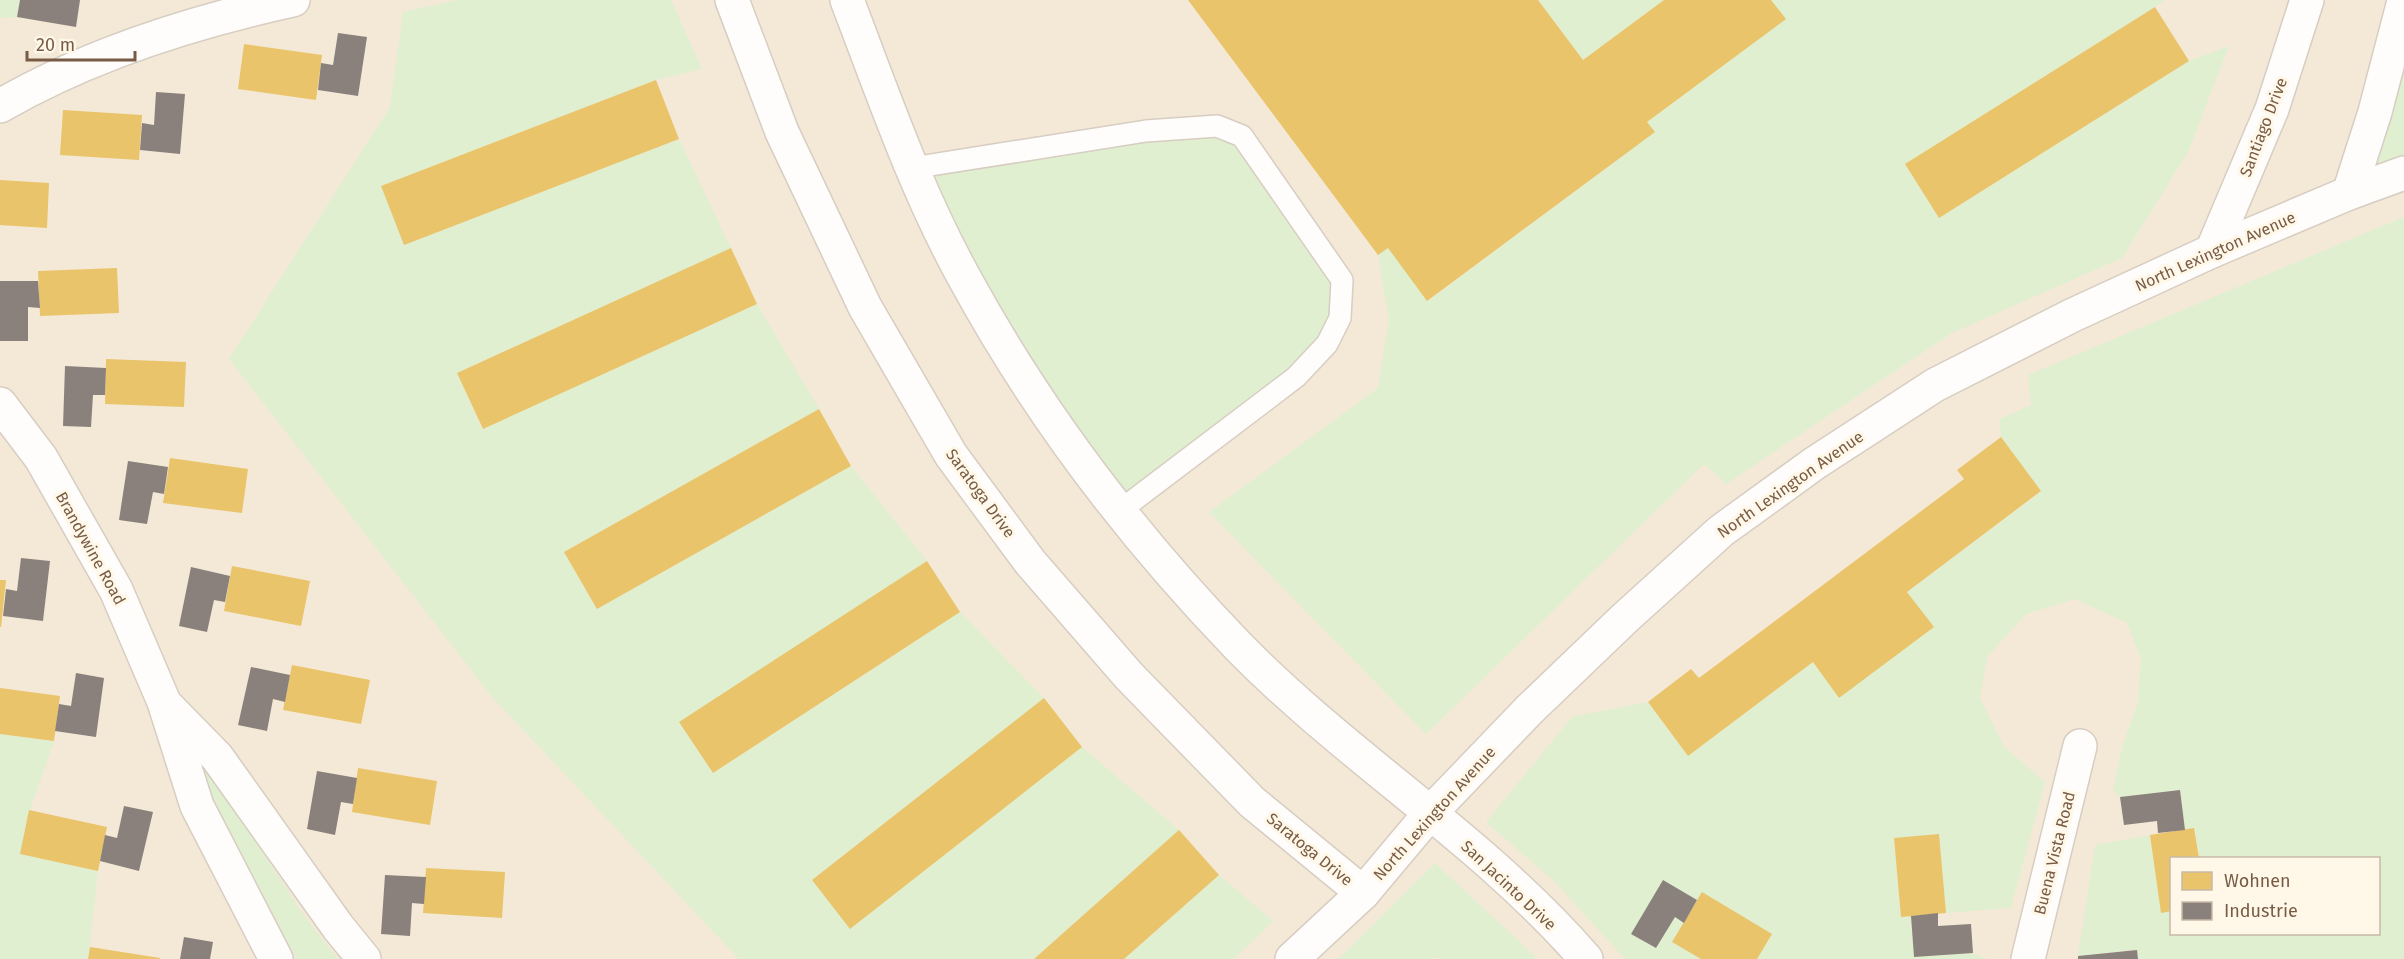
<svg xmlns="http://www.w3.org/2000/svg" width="2404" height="959" font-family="'Fira Sans',sans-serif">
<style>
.residential{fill:#f4e9d6;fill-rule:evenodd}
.green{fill:#e0efd0}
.homes{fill:#e9c46a}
.industry{fill:#8a817c}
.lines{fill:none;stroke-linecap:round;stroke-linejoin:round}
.lane-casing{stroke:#d7cdc2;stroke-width:24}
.street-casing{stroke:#d7cdc2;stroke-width:36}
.lane{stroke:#fefdfb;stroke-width:21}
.street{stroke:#fefdfb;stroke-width:33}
.labels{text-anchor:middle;stroke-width:6;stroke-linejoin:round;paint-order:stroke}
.street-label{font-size:16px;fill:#785b45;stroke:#fff8e8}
</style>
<rect width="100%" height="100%" fill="#f8f2e7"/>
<path class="residential" d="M0,0H2404V959H0ZM2172,858H2378V934H2172Z"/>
<g class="green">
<path d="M0,0H20L17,17L0,18Z"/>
<path d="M456,0H671L702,69L656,80L381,186L404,245L679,139L731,248L457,373L482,429L757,304L819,409L564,552L597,609L851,466L927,561L680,723L713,773L960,612L1044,698L812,880L850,928L1082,747L1179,830L1034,959H739L493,698L229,359L390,107L403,12Z"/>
<path d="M1538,0H1664L1583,60Z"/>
<path d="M1771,0H2166L1905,164L1939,218L2189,61L2229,46L2188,152L2122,258L1952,333L1726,484L1704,464L1426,734L1209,512L1378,388L1389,320L1378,255L1388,248L1428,301L1655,132L1647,122L1785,19Z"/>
<path d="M2404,1V173L2349,193Z"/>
<path d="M1146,131L1242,136L1342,280L1327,344L1118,512L912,168Z"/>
<path d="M2404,217V959H2138L2136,950L2078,956L2095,845L2150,835L2161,912L2171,911L2172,934H2378V858H2199L2194,829L2185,830L2180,790L2120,797L2113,790L2123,744L2138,702L2141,659L2127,623L2075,599L2026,614L1987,657L1980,698L2004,747L2045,782L2011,908L1946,913L1939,834L1894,839L1901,917L1911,916L1914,956L1973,953L1988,959H1625L1555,882L1486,822L1572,717L1648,702L1688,756L1813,662L1839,697L1933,627L1907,592L2041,492L2001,437L1999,419L2031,405L2028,375Z"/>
<path d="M0,734L54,741L30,810L20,854L98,871L88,959H0Z"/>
<path d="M203,762L305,917L338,959H296L198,768Z"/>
<path d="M1435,863L1535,956L1533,959H1442L1437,957L1436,959H1338Z"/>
<path d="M1219,875L1273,921L1234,959H1124Z"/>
</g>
<g class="homes">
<path d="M1188,0H1538L1583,60L1664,0H1771L1786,19L1647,122L1655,132L1427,301L1388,248L1378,255Z"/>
<path d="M2155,7L2189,61L1939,218L1905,164Z"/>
<path d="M244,44L322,55L316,100L238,89Z"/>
<path d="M656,80L679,139L404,245L381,186Z"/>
<path d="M63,110L142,115L139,160L60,155Z"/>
<path d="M0,180L49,183L47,228L0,225Z"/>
<path d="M731,248L757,304L483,429L457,373Z"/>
<path d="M117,268L119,313L40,316L38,271Z"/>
<path d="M106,359L186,362L184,407L105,404Z"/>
<path d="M819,409L851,466L597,609L564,552Z"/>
<path d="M2001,437L2041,491L1907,592L1934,627L1839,698L1813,662L1688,756L1648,702L1691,669L1699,678L1964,479L1957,470Z"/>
<path d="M170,458L248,469L242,513L163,503Z"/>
<path d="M927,561L960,612L713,773L679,722Z"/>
<path d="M232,566L310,581L301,626L224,611Z"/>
<path d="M0,580H6L1,627H0Z"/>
<path d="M292,665L370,680L361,724L283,710Z"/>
<path d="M0,688L60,696L54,741L0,734Z"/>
<path d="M1044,698L1082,747L850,929L812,880Z"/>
<path d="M358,768L437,781L430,825L352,812Z"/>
<path d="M29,810L107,827L98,871L20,854Z"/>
<path d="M2194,828L2199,858H2172V911L2161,913L2150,835Z"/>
<path d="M1179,830L1219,875L1124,959H1034Z"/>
<path d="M1939,834L1946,913L1901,917L1894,838Z"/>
<path d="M426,868L505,872L502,918L423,913Z"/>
<path d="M1702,892L1772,934L1757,959H1701L1672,942Z"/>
<path d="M90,947L160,958V959H88Z"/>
</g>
<g class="industry">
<path d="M20,0H80L76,27L17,17Z"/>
<path d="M338,33L367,37L358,96L318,90L321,63L333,65Z"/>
<path d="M156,92L185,94L180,154L140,150L142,123L154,125Z"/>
<path d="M0,281H38L40,308L28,307V341H0Z"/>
<path d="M65,366L106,368L105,395H93L91,427L63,426Z"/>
<path d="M128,461L168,467L164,494L153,492L147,524L119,520Z"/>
<path d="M21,558L50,561L43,621L3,616L6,589L17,591Z"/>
<path d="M191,567L230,576L225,602L214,600L207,632L179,626Z"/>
<path d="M251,667L290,675L285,702L273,699L267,731L238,725Z"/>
<path d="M76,673L104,678L96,737L55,731L59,704L71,706Z"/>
<path d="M317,771L357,778L353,804L341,802L335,835L307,829Z"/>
<path d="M2180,790L2185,830L2158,833L2157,821L2124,825L2120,797Z"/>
<path d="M124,806L153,812L139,871L100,861L105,835L117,838Z"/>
<path d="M385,875L426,877L424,904L412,903L410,936L381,934Z"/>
<path d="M1663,880L1697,900L1684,923L1675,917L1656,948L1631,934Z"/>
<path d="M1938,913V926L1971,924L1973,953L1914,957L1911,916Z"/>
<path d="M184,937L213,942L210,959H180Z"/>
<path d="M2137,950L2138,959H2078V956Z"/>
</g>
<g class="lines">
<g class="lane-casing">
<path id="lane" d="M912,168L1146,131L1217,126L1242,136L1342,280L1340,318L1327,344L1296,377L1118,512"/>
</g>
<g class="street-casing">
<g id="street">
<path d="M732,0L782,132L865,307L951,455L1030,562L1129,676L1252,802L1363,893"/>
<path d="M847,0C883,94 916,191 965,279C1038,413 1131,535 1237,645C1346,757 1483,840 1586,959"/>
<path d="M0,106C90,54 192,22 293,0"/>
<path d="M2349,193L2375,112L2404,1"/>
<path d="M2212,251L2272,109L2307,0"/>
<path d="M0,404L41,458L116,590L164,702L197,806L276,959"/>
<path d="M169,708L217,757L338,927L364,959"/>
<path d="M1292,959L1363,893L1431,812L1530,709L1625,618L1721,531L1815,463L1935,385L2073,315L2212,251L2349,193L2404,173"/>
<path d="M2028,959L2080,746"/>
</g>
</g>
<use href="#lane" class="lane"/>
<use href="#street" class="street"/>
</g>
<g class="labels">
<g class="street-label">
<text transform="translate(2263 127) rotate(-69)" y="6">Santiago Drive</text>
<text transform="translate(2215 251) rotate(-24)" y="6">North Lexington Avenue</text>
<text transform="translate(1790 484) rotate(-35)" y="6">North Lexington Avenue</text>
<text transform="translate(981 493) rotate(54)" y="6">Saratoga Drive</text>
<text transform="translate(91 548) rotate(61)" y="6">Brandywine Road</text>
<text transform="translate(1434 813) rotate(-48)" y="6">North Lexington Avenue</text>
<text transform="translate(1310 849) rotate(39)" y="6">Saratoga Drive</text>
<text transform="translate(2054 853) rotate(-76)" y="6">Buena Vista Road</text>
<text transform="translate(1509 885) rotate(43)" y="6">San Jacinto Drive</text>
</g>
</g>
<rect x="2170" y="857" width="210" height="78" fill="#fff8e8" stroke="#c9b9a7" stroke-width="1.5"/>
<rect x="2182" y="872" width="30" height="18" fill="#e9c46a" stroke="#c9b9a7" stroke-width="1.5"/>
<text x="2224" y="887" font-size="18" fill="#785b45">Wohnen</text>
<rect x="2182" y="902" width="30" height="18" fill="#8a817c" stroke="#c9b9a7" stroke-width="1.5"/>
<text x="2224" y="917" font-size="18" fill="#785b45">Industrie</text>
<path d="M27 51v9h108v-9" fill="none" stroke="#785b45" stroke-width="3"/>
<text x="36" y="51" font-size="18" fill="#785b45" stroke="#fff8e8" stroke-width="4.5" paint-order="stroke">20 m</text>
</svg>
